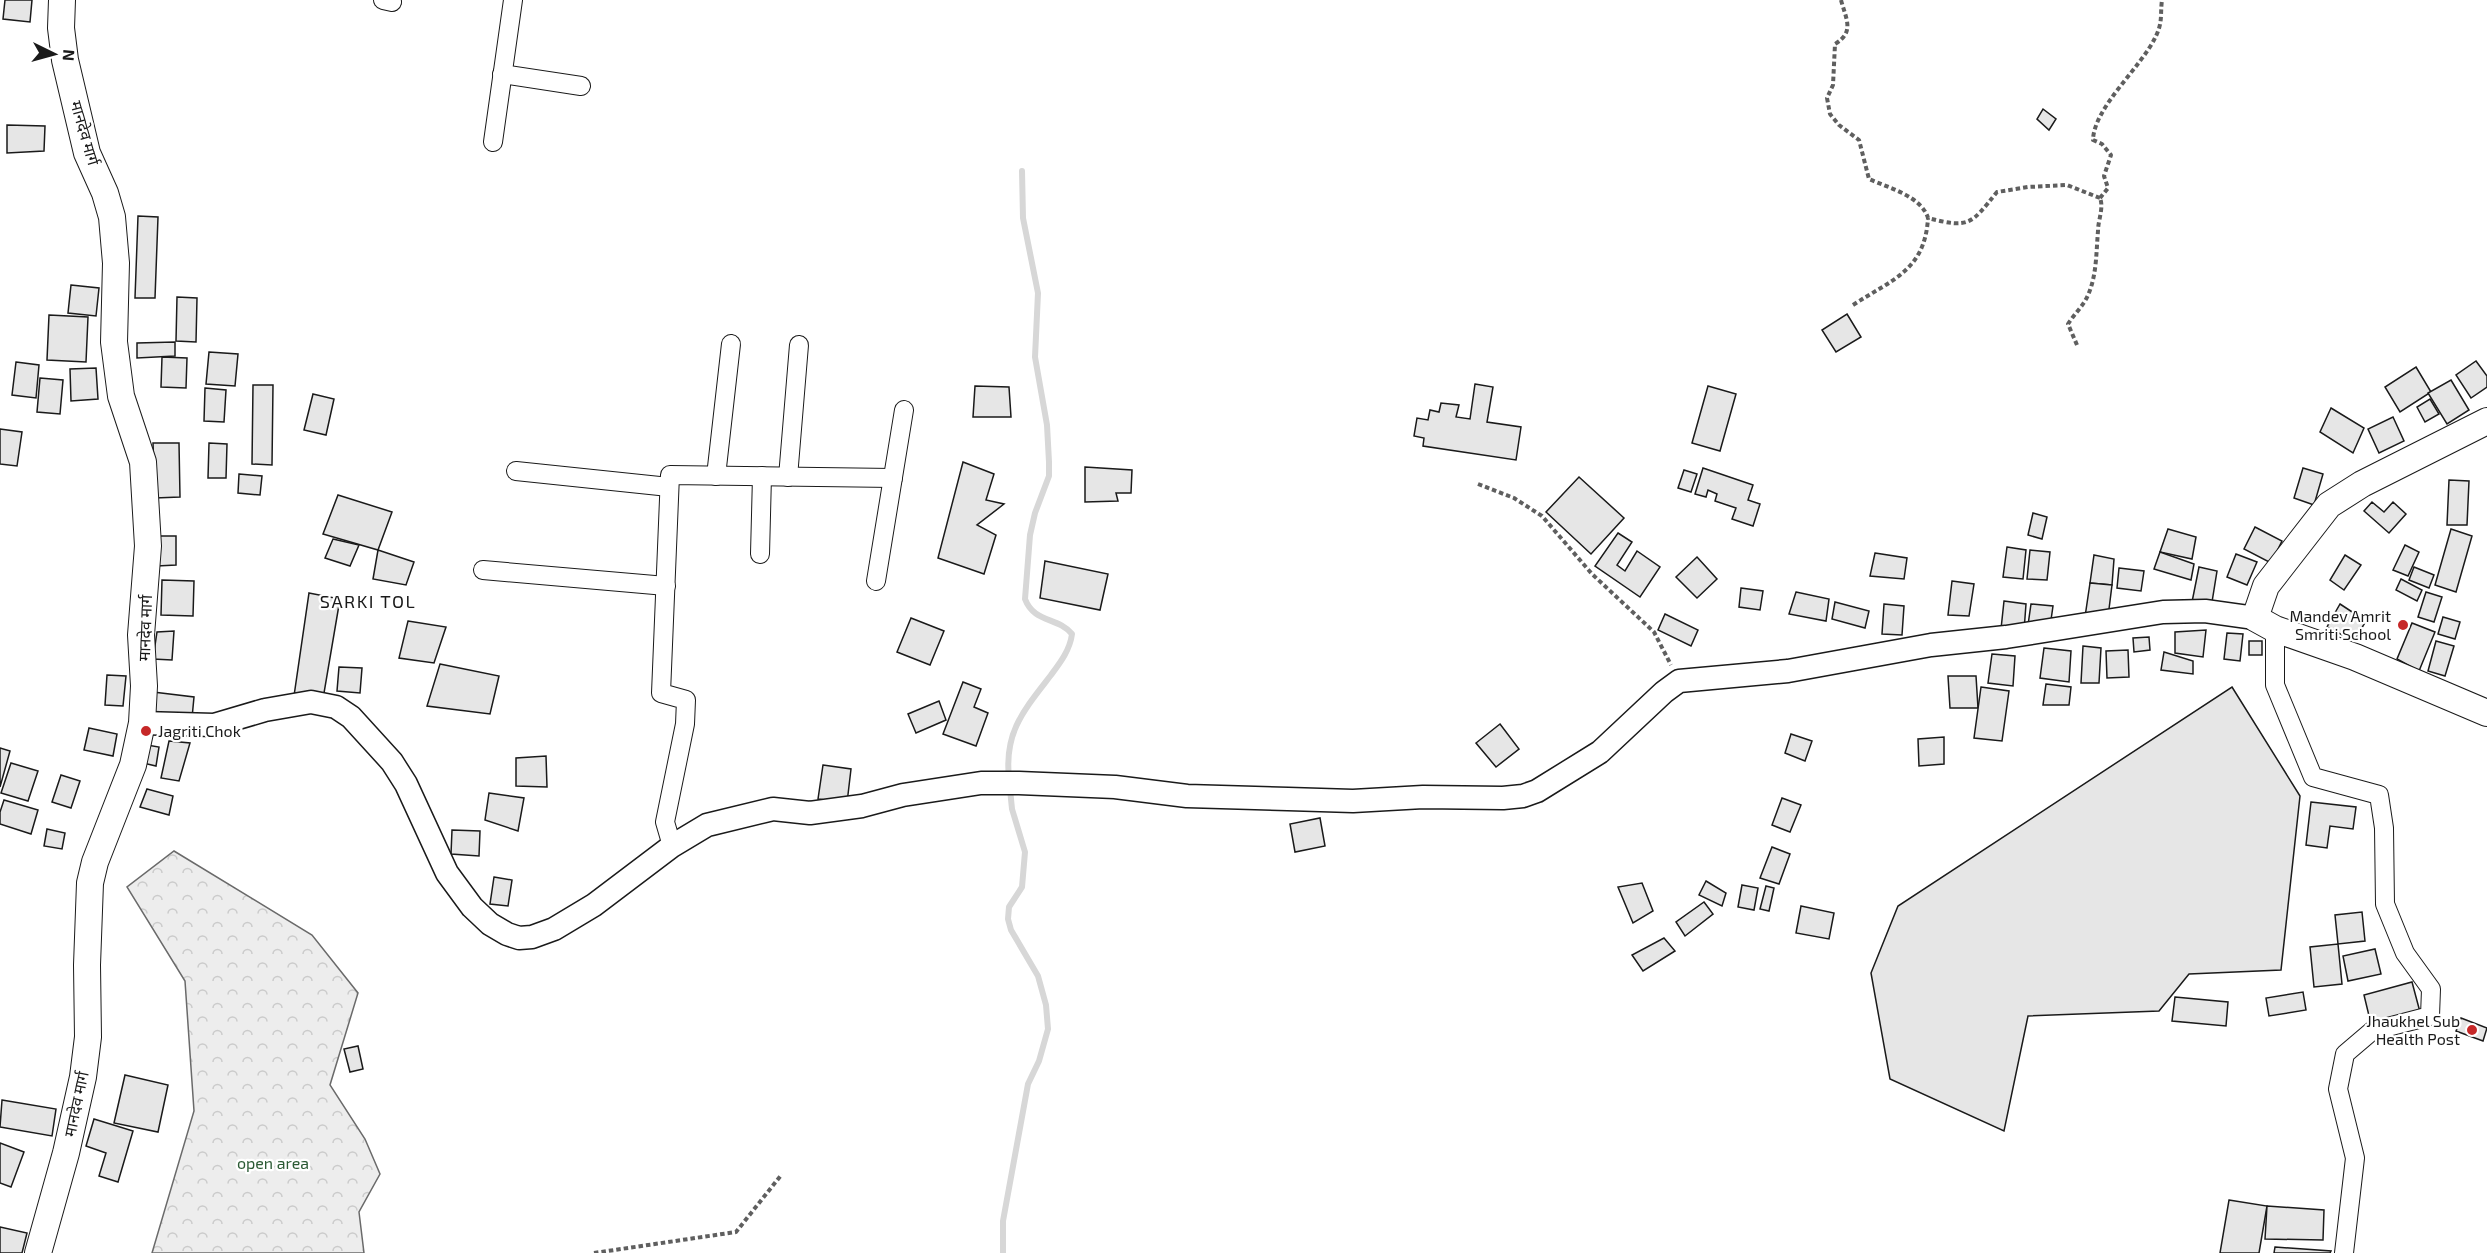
<svg xmlns="http://www.w3.org/2000/svg" width="2487" height="1253" font-family="'Exo 2','Noto Sans Devanagari',sans-serif">
<style>
.forest{fill:url(#forest-crowns);stroke:#6a6a6a;stroke-width:1.5}
.lines{fill:none;stroke-linecap:round;stroke-linejoin:round}
.stream{stroke:#d7d7d7;stroke-width:6}
.building{fill:#e6e6e6;stroke:#1a1a1a;stroke-width:1.5}
.minor-casing{stroke:#1a1a1a;stroke-width:20}
.tertiary-casing{stroke:#1a1a1a;stroke-width:25}
.secondary-casing{stroke:#1a1a1a;stroke-width:28}
.path{stroke:#5f5f5f;stroke-width:4;stroke-dasharray:4.5 3;stroke-linecap:butt}
.minor{stroke:#fff;stroke-width:18}
.tertiary{stroke:#fff;stroke-width:22}
.secondary{stroke:#fff;stroke-width:26}
.poi-dot{fill:#c62828;stroke:#fff;stroke-width:2}
.labels{text-anchor:middle;stroke-width:4.5;stroke-linejoin:round;paint-order:stroke}
.street-label{font-size:16px;fill:#1a1a1a;stroke:#fff}
.poi-label{font-size:16px;fill:#1a1a1a;stroke:#fff;text-anchor:end}
.park-label{font-size:16px;fill:#2b5a34;stroke:#fff}
.neighbourhood-label{font-size:18px;letter-spacing:1.5px;fill:#1a1a1a;stroke:#fff}
</style>
<defs>
<pattern id="forest-crowns" width="20" height="18" patternUnits="userSpaceOnUse" patternTransform="scale(1.5)"><rect width="20" height="18" fill="#ededed"/><path d="M2 6a3 3 0 1 1 6 0M12 15a3 3 0 1 1 6 0" fill="none" stroke="#cbcbcb"/></pattern>
</defs>
<rect width="100%" height="100%" fill="#fff"/>
<path class="forest" d="M174,851L312,935L358,993L330,1085L365,1139L380,1174L359,1212L364,1253H152L194,1111L185,981L127,887Z"/>
<g class="lines">
<g class="stream">
<path d="M1009,778C1004,732 1024,710 1051,675C1060,663 1070,650 1072,634C1058,617 1034,623 1025,599L1030,535L1035,513L1049,476V462L1047,425L1035,357L1038,293L1023,218L1022,171"/>
<path d="M1003,1253V1221L1028,1084L1039,1061L1048,1029L1046,1005L1038,976L1011,930L1008,919L1009,907L1022,887L1025,852L1012,809L1010,789"/>
</g>
</g>
<g class="building">
<path d="M5,0H32L30,22L3,19Z"/>
<path d="M2043,109L2056,119L2049,130L2037,119Z"/>
<path d="M7,125L45,126L44,151L7,153Z"/>
<path d="M138,216L158,217L155,298H135Z"/>
<path d="M71,285L99,288L96,316L68,313Z"/>
<path d="M177,297L197,298L196,342L176,341Z"/>
<path d="M1847,314L1861,337L1836,352L1822,330Z"/>
<path d="M49,315L88,317L86,362L47,360Z"/>
<path d="M175,342V356L137,358V343Z"/>
<path d="M209,352L238,354L235,386L206,384Z"/>
<path d="M162,357L187,358L186,388L161,387Z"/>
<path d="M2476,361L2487,376V387L2471,398L2456,375Z"/>
<path d="M16,362L39,365L36,398L12,395Z"/>
<path d="M2416,367L2431,392L2400,412L2385,387Z"/>
<path d="M96,368L98,399L71,401L70,369Z"/>
<path d="M40,378L63,380L60,414L37,412Z"/>
<path d="M2451,380L2469,410L2447,424L2428,393Z"/>
<path d="M1475,384L1493,387L1487,422L1521,427L1516,460L1423,446L1424,438L1414,436L1417,418L1428,420L1430,410L1439,412L1441,403L1459,405L1456,417L1470,419Z"/>
<path d="M253,385H273L272,465L252,464Z"/>
<path d="M975,386L1009,387L1011,417H973Z"/>
<path d="M1708,386L1736,394L1720,451L1692,443Z"/>
<path d="M205,388L226,390L224,422L204,421Z"/>
<path d="M313,394L334,399L326,435L304,430Z"/>
<path d="M2430,399L2439,414L2425,422L2417,407Z"/>
<path d="M2331,408L2364,428L2353,453L2320,432Z"/>
<path d="M2393,417L2404,441L2379,453L2368,429Z"/>
<path d="M0,429L22,432L17,466L0,464Z"/>
<path d="M153,443H179L180,497L155,498Z"/>
<path d="M209,443L227,444L226,478H208Z"/>
<path d="M963,462L994,474L986,500L1004,504L977,525L996,535L984,574L938,558Z"/>
<path d="M1085,467L1132,470L1131,493H1116L1118,501L1085,502Z"/>
<path d="M1703,468L1753,485L1748,500L1760,504L1753,526L1732,519L1736,508L1715,501L1717,494L1708,490L1706,497L1695,494Z"/>
<path d="M2303,468L2323,474L2314,505L2294,498Z"/>
<path d="M1684,470L1697,474L1691,492L1678,488Z"/>
<path d="M239,474L262,476L260,495L238,493Z"/>
<path d="M1579,477L1624,518L1591,554L1546,512Z"/>
<path d="M2449,480L2469,481L2467,525H2447Z"/>
<path d="M338,495L392,512L378,550L323,534Z"/>
<path d="M2372,502L2384,512L2393,502L2406,514L2389,533L2364,511Z"/>
<path d="M2033,513L2047,517L2042,539L2028,535Z"/>
<path d="M2255,527L2282,541L2271,563L2244,549Z"/>
<path d="M2168,529L2196,537L2192,559L2160,552Z"/>
<path d="M2451,529L2472,536L2456,592L2435,585Z"/>
<path d="M1618,533L1632,542L1617,565L1625,571L1637,551L1660,567L1640,597L1595,566Z"/>
<path d="M157,536H176V565L157,566Z"/>
<path d="M333,539L359,545L350,566L325,558Z"/>
<path d="M2405,545L2419,552L2408,576L2393,570Z"/>
<path d="M2007,547L2026,550L2023,579L2003,577Z"/>
<path d="M378,550L414,562L406,585L373,579Z"/>
<path d="M2030,550L2050,552L2047,580L2027,579Z"/>
<path d="M2160,552L2194,564L2191,580L2154,569Z"/>
<path d="M1875,553L1907,558L1904,579L1870,576Z"/>
<path d="M2236,554L2257,562L2247,585L2227,577Z"/>
<path d="M2094,555L2114,559L2112,585L2090,583Z"/>
<path d="M2345,555L2361,565L2344,590L2330,580Z"/>
<path d="M1697,557L1717,579L1697,598L1676,577Z"/>
<path d="M1045,561L1108,574L1100,610L1040,598Z"/>
<path d="M2199,567L2217,571L2212,602H2192Z"/>
<path d="M2414,567L2434,575L2429,588L2409,580Z"/>
<path d="M2119,568L2144,571L2141,591L2117,588Z"/>
<path d="M2401,579L2422,590L2417,601L2396,590Z"/>
<path d="M162,580L194,581L193,616L161,615Z"/>
<path d="M1952,581L1974,584L1969,616L1948,615Z"/>
<path d="M2090,583L2112,585L2108,617H2085Z"/>
<path d="M1741,588L1763,591L1760,610L1739,607Z"/>
<path d="M1796,592L1829,599L1826,621L1789,614Z"/>
<path d="M2426,592L2442,597L2434,622L2418,617Z"/>
<path d="M309,593L340,599L323,699L294,696Z"/>
<path d="M2004,601L2026,604L2024,631L2001,629Z"/>
<path d="M1835,602L1869,611L1865,628L1832,619Z"/>
<path d="M1884,604L1904,606L1902,635L1882,634Z"/>
<path d="M2031,604L2053,606L2050,627L2028,625Z"/>
<path d="M2340,604L2366,621L2354,641L2327,627Z"/>
<path d="M1665,614L1698,630L1691,646L1658,630Z"/>
<path d="M2443,617L2460,622L2455,639L2438,634Z"/>
<path d="M911,618L944,631L930,665L897,652Z"/>
<path d="M408,621L446,627L434,663L399,658Z"/>
<path d="M2412,623L2435,632L2419,671L2397,659Z"/>
<path d="M2206,630L2203,657L2175,653V632Z"/>
<path d="M174,631L172,660L153,659L157,632Z"/>
<path d="M2227,633L2243,634L2240,661L2224,659Z"/>
<path d="M2149,637L2150,650L2134,652L2133,638Z"/>
<rect x="2249" y="641" width="13" height="14"/>
<path d="M2436,641L2454,646L2445,676L2428,671Z"/>
<path d="M2083,646L2101,648L2099,683H2081Z"/>
<path d="M2044,648L2071,651L2069,682L2040,678Z"/>
<path d="M2128,650L2129,677L2107,678L2106,651Z"/>
<path d="M2164,652L2193,661V674L2161,670Z"/>
<path d="M1992,654L2015,656L2013,686L1988,683Z"/>
<path d="M440,664L499,676L490,714L427,706Z"/>
<path d="M339,667L362,668L360,693L337,691Z"/>
<path d="M107,675L126,676L123,706L105,705Z"/>
<path d="M1948,676H1976L1978,708H1950Z"/>
<path d="M963,682L981,689L974,707L988,713L976,746L943,734Z"/>
<path d="M2046,684L2071,687L2069,705H2043Z"/>
<path d="M1981,687L2009,691L2002,741L1974,738Z"/>
<path d="M2232,687L2300,796L2281,970L2189,974L2159,1011L2028,1016L2004,1131L1890,1079L1871,973L1898,906Z"/>
<path d="M153,692L194,697L192,718L151,713Z"/>
<path d="M939,701L946,720L916,733L908,714Z"/>
<path d="M1500,724L1519,749L1496,767L1476,743Z"/>
<path d="M89,728L117,734L113,756L84,750Z"/>
<path d="M1791,734L1812,741L1805,761L1785,753Z"/>
<path d="M1944,737V764L1919,766L1918,739Z"/>
<path d="M169,741L190,743L179,781L161,778Z"/>
<path d="M147,745L159,747L156,766L143,763Z"/>
<path d="M0,748L10,751L0,787Z"/>
<path d="M546,756L547,787L516,786V758Z"/>
<path d="M11,763L38,771L28,801L1,793Z"/>
<path d="M823,765L851,769L847,803L818,799Z"/>
<path d="M61,775L80,781L71,808L52,802Z"/>
<path d="M147,789L173,796L169,815L140,807Z"/>
<path d="M489,793L524,798L518,831L485,820Z"/>
<path d="M1782,798L1801,805L1790,832L1772,825Z"/>
<path d="M4,800L38,810L31,834L0,824V812Z"/>
<path d="M2311,802L2356,807L2353,829L2330,826L2327,848L2306,845Z"/>
<path d="M1320,818L1325,846L1295,852L1290,824Z"/>
<path d="M47,829L65,833L62,849L44,846Z"/>
<path d="M452,830L480,831L479,856L451,854Z"/>
<path d="M1772,847L1790,854L1779,884L1760,878Z"/>
<path d="M494,877L512,880L508,906L490,904Z"/>
<path d="M1706,881L1726,893L1722,906L1699,895Z"/>
<path d="M1642,883L1653,911L1633,923L1618,887Z"/>
<path d="M1742,885L1758,888L1754,910L1738,907Z"/>
<path d="M1766,886L1774,888L1769,911L1760,909Z"/>
<path d="M1704,902L1713,914L1685,936L1676,922Z"/>
<path d="M1801,906L1834,913L1829,939L1796,933Z"/>
<path d="M2362,912L2365,941L2338,944L2335,915Z"/>
<path d="M1664,938L1675,951L1643,971L1632,955Z"/>
<path d="M2338,944L2342,984L2314,987L2310,947Z"/>
<path d="M2375,949L2381,974L2348,981L2343,956Z"/>
<path d="M2412,982L2420,1012L2371,1024L2364,995Z"/>
<path d="M2303,992L2306,1010L2269,1016L2266,998Z"/>
<path d="M2175,997L2228,1002L2226,1026L2172,1021Z"/>
<path d="M2461,1018L2487,1028L2483,1041L2456,1031Z"/>
<path d="M358,1046L363,1069L350,1072L344,1049Z"/>
<path d="M125,1075L168,1085L158,1132L114,1123Z"/>
<path d="M2,1100L56,1109L52,1136L0,1127Z"/>
<path d="M94,1119L133,1131L118,1182L99,1176L106,1153L86,1146Z"/>
<path d="M0,1143L24,1152L11,1187L0,1183Z"/>
<path d="M2229,1200L2267,1206L2259,1253H2220Z"/>
<path d="M2267,1206L2324,1210L2323,1240L2265,1239Z"/>
<path d="M0,1227L27,1233L22,1253H0Z"/>
<path d="M2275,1247L2331,1251L2330,1253H2274Z"/>
</g>
<g class="lines">
<g class="minor-casing">
<g id="minor">
<path d="M383,0L392,2"/>
<path d="M502,74L581,86"/>
<path d="M493,142L513,0"/>
<path d="M516,471L669,487"/>
<path d="M716,476L731,344"/>
<path d="M788,477L799,345"/>
<path d="M760,554L762,476"/>
<path d="M483,570L666,586"/>
<path d="M876,581L904,410"/>
<path d="M2275,629V685L2313,777L2379,795L2384,828L2385,904L2405,953L2431,989L2430,1016L2372,1031L2345,1054L2338,1089L2355,1158L2344,1253"/>
<path d="M672,846L665,822L685,724L686,700L661,693L670,475L893,478"/>
</g>
</g>
<g class="tertiary-casing">
<path id="tertiary" d="M142,723L214,725L265,710L311,702L336,707L351,717L392,762L406,784L447,873L472,907L490,924L507,934L519,938L532,937L554,929L594,905L672,846L707,825L773,809L810,813L862,806L903,795L981,783H1019L1115,787L1187,796L1288,799L1353,801L1423,797L1503,798L1523,796L1537,791L1600,752L1664,692L1679,681L1788,671L1931,645L2006,637L2163,612L2205,611L2255,618"/>
</g>
<g class="secondary-casing">
<g id="secondary">
<path d="M2487,421L2362,484L2329,505L2266,586L2255,618L2275,629L2355,657L2487,713"/>
<path d="M38,1253L66,1153L83,1077L88,1037L87,965L90,883L95,862L133,765L142,723L144,686L141,635L148,546L143,462L121,396L114,342L116,263L112,217L105,193L87,153L65,60L61,28L62,0"/>
</g>
</g>
<g class="path">
<path d="M1841,0C1846,19 1855,32 1835,44L1833,85L1827,98L1830,114L1839,125L1859,140L1869,179C1889,188 1921,196 1928,218C1970,229 1971,224 1997,192L2028,187L2067,185L2100,198"/>
<path d="M2100,198L2108,188L2104,176L2111,155L2102,144L2093,140C2094,107 2141,68 2156,36C2163,21 2160,15 2162,0"/>
<path d="M1853,305C1891,280 1925,271 1928,218"/>
<path d="M2077,345L2068,324C2073,316 2080,309 2085,301C2097,280 2096,254 2098,231C2098,220 2104,208 2100,198"/>
<path d="M1478,484L1514,498L1542,516L1592,574L1654,632L1671,665"/>
<path d="M594,1253L736,1232L782,1174"/>
</g>
<use href="#minor" class="minor"/>
<use href="#tertiary" class="tertiary"/>
<use href="#secondary" class="secondary"/>
</g>
<g class="poi-dot">
<circle cx="2403" cy="625" r="6"/>
<circle cx="146" cy="731" r="6"/>
<circle cx="2472" cy="1030" r="6"/>
</g>
<g class="labels">
<g class="street-label">
<text transform="translate(85 133) rotate(74)" y="6">मानदेव मार्ग</text>
<text transform="translate(145 628) rotate(-88)" y="6">मानदेव मार्ग</text>
<text transform="translate(76 1104) rotate(-78)" y="6">मानदेव मार्ग</text>
</g>
<g class="poi-label">
<text x="2391" y="622">Mandev Amrit<tspan x="2391" dy="18">Smriti School</tspan></text>
<text x="158" y="737" text-anchor="start">Jagriti Chok</text>
<text x="2460" y="1027">Jhaukhel Sub<tspan x="2460" dy="18">Health Post</tspan></text>
</g>
<g class="park-label">
<text x="273" y="1169">open area</text>
</g>
<g class="neighbourhood-label">
<text x="368" y="608">SARKI TOL</text>
</g>
</g>
<g transform="translate(54 54) rotate(95)" stroke="#ffffff" stroke-width="4.5" paint-order="stroke">
<path d="M0-4.5L10 22L0 15L-10 22Z" fill="#1a1a1a"/>
<text y="-9" font-size="16" font-weight="bold" text-anchor="middle" fill="#1a1a1a">N</text>
</g>
</svg>
